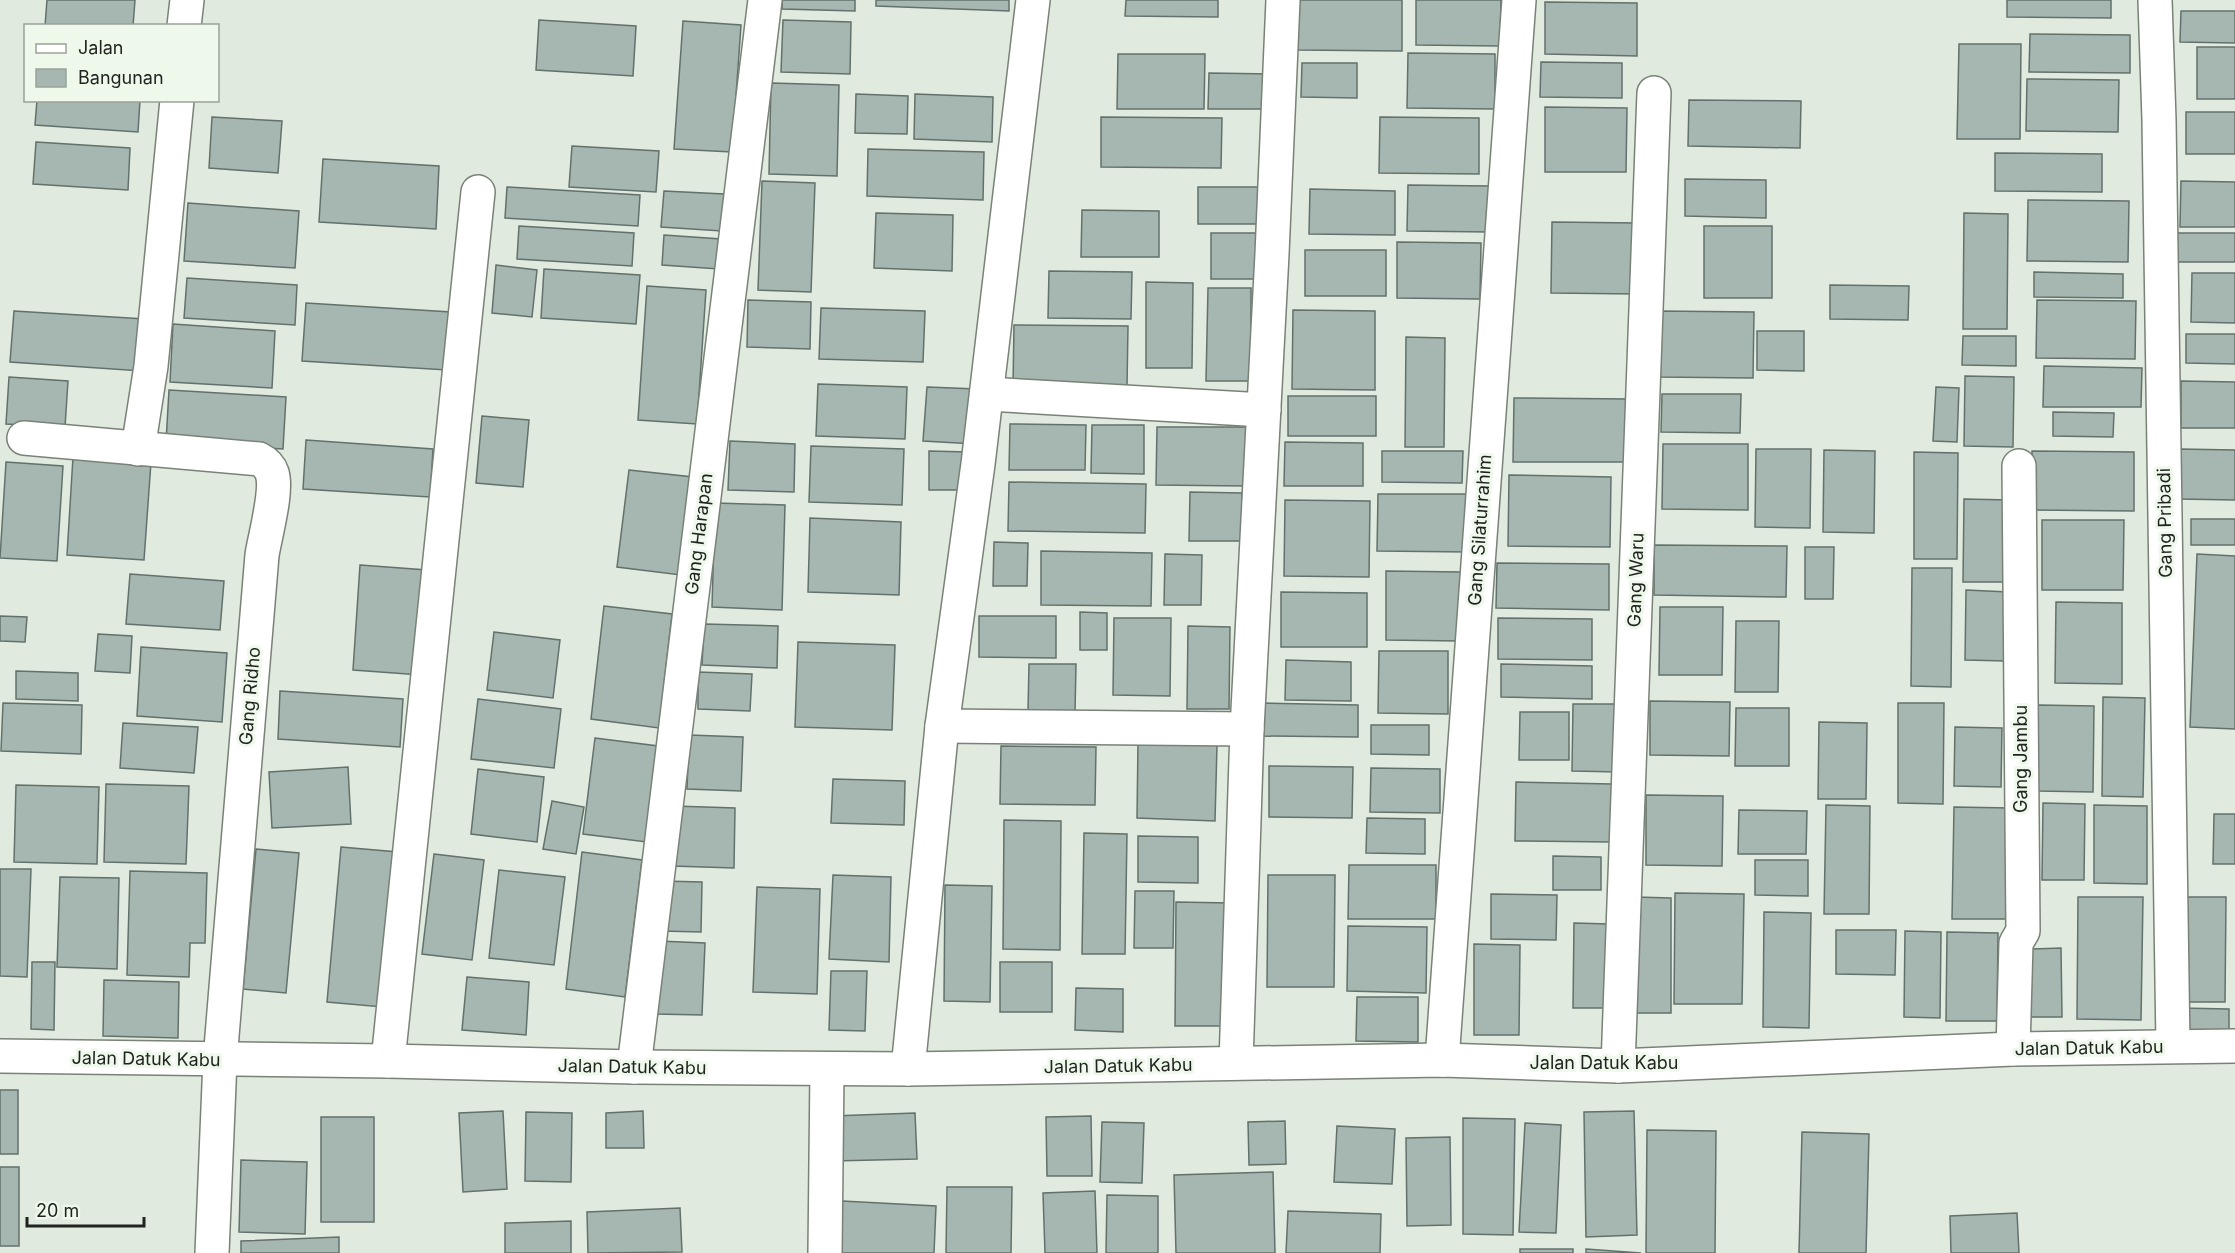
<svg xmlns="http://www.w3.org/2000/svg" width="2235" height="1253" font-family="Inter,sans-serif">
<style>
.building{fill:#a6b7b1;stroke:#62716c;stroke-width:1.5}
.lines{fill:none;stroke-linecap:round;stroke-linejoin:round}
.minor-casing{stroke:#798276;stroke-width:36}
.minor{stroke:#fff;stroke-width:33}
.labels{text-anchor:middle;stroke-width:6;stroke-linejoin:round;paint-order:stroke}
.street-label{font-size:18px;fill:#1f221e;stroke:#eef8eb}
</style>
<rect width="100%" height="100%" fill="#e0eade"/>
<g class="building">
<path d="M47,0H135L133,26H45Z"/>
<path d="M782,0H855V11L782,9Z"/>
<path d="M876,0H1009V11L876,6Z"/>
<path d="M1126,0H1218V17L1125,16Z"/>
<path d="M1298,0H1402V51L1298,50Z"/>
<path d="M1416,0H1501L1500,46L1416,45Z"/>
<path d="M2007,0H2111V18L2007,17Z"/>
<path d="M1545,2L1637,3V56L1545,54Z"/>
<path d="M2181,11H2235V43L2180,42Z"/>
<path d="M539,20L636,26L633,76L536,70Z"/>
<path d="M783,20L851,22L850,74L781,72Z"/>
<path d="M683,21L741,25L732,152L674,149Z"/>
<path d="M2030,34L2130,35V73L2029,72Z"/>
<path d="M1959,44H2021L2020,139H1957Z"/>
<rect x="2197" y="47" width="38" height="52"/>
<path d="M1408,53L1495,54V109L1407,108Z"/>
<path d="M1118,54H1205L1204,109H1117Z"/>
<path d="M1541,62L1622,63V98L1540,97Z"/>
<path d="M1302,63H1357V98L1301,97Z"/>
<path d="M1209,73L1272,74V109H1208Z"/>
<path d="M2027,79L2119,80L2118,132L2026,131Z"/>
<path d="M771,83L839,85L837,176L769,174Z"/>
<path d="M856,94L908,96L907,134L855,133Z"/>
<path d="M915,94L993,97L992,142L914,139Z"/>
<path d="M37,100H140L138,132L35,125Z"/>
<path d="M1689,100L1801,101L1800,148L1688,146Z"/>
<path d="M1545,107L1627,108L1626,172H1545Z"/>
<rect x="2186" y="112" width="49" height="42"/>
<path d="M212,117L282,121L278,173L209,168Z"/>
<path d="M1101,117L1222,118L1221,168L1101,167Z"/>
<path d="M1380,117L1479,118V174L1379,173Z"/>
<path d="M36,142L130,148L128,190L33,184Z"/>
<path d="M572,146L659,151L656,192L569,187Z"/>
<path d="M868,149L984,152L983,200L867,196Z"/>
<path d="M1995,153L2102,154V192L1995,191Z"/>
<path d="M323,159L439,166L436,229L319,222Z"/>
<path d="M1685,179L1766,180V218L1685,216Z"/>
<path d="M762,181L815,183L811,292L758,290Z"/>
<path d="M2181,181L2235,182V227H2180Z"/>
<path d="M1408,185L1489,186V232L1407,231Z"/>
<path d="M507,187L640,195L638,226L505,218Z"/>
<path d="M1198,187H1263L1262,224H1198Z"/>
<path d="M1310,189L1395,191V235L1309,234Z"/>
<path d="M664,191L724,194L722,231L661,227Z"/>
<path d="M2028,200L2129,201L2128,262L2027,261Z"/>
<path d="M188,203L299,211L295,268L184,261Z"/>
<path d="M1082,210L1159,211V257H1081Z"/>
<path d="M876,213L953,215L952,271L874,268Z"/>
<path d="M1964,213L2008,214L2007,329H1963Z"/>
<path d="M1552,222L1637,223V294L1551,293Z"/>
<path d="M519,226L634,233L632,266L517,259Z"/>
<rect x="1704" y="226" width="68" height="72"/>
<rect x="1211" y="233" width="51" height="46"/>
<rect x="2177" y="233" width="58" height="29"/>
<path d="M664,235L721,239L719,269L662,265Z"/>
<path d="M1397,242L1481,243L1480,299L1397,298Z"/>
<rect x="1305" y="250" width="81" height="46"/>
<path d="M496,265L537,270L532,317L492,313Z"/>
<path d="M544,269L640,275L636,324L541,318Z"/>
<path d="M1049,271L1132,272L1131,319L1048,318Z"/>
<path d="M2034,272L2123,274V298L2034,297Z"/>
<path d="M2192,273H2235V323L2191,322Z"/>
<path d="M187,278L297,285L295,325L184,318Z"/>
<path d="M1146,282L1193,283L1192,368H1146Z"/>
<path d="M1830,285L1909,286L1908,320L1830,319Z"/>
<path d="M647,286L706,290L697,424L638,420Z"/>
<path d="M1208,288H1251V381H1206Z"/>
<path d="M748,300L811,302L810,349L747,347Z"/>
<path d="M2037,300L2136,301L2135,359L2036,358Z"/>
<path d="M306,303L451,312L447,370L302,361Z"/>
<path d="M821,308L925,311L923,362L819,359Z"/>
<path d="M1293,310L1375,311V390L1292,389Z"/>
<path d="M14,311L145,319L142,371L10,362Z"/>
<path d="M1658,311L1754,312L1753,378L1658,377Z"/>
<path d="M173,324L275,331L272,388L170,382Z"/>
<path d="M1014,325L1128,326L1127,387L1013,386Z"/>
<path d="M1757,331H1804V371L1757,370Z"/>
<path d="M2186,334H2235V364L2186,363Z"/>
<path d="M1963,336H2016V366L1962,365Z"/>
<path d="M1406,337L1445,338L1444,447H1405Z"/>
<path d="M2044,366L2142,368L2141,407H2043Z"/>
<path d="M1965,376L2014,377L2013,447L1964,446Z"/>
<path d="M9,377L68,381L65,427L6,424Z"/>
<path d="M2181,381L2235,382V428H2181Z"/>
<path d="M818,384L907,387L905,439L816,436Z"/>
<path d="M927,387L977,389L975,444L923,441Z"/>
<path d="M1936,387L1959,388L1957,442L1933,441Z"/>
<path d="M169,390L286,397L283,449L166,442Z"/>
<path d="M1662,394H1741L1740,433L1661,432Z"/>
<rect x="1288" y="396" width="88" height="40"/>
<path d="M1514,398L1628,399V462H1513Z"/>
<path d="M2053,412L2114,413L2113,437L2053,436Z"/>
<path d="M482,416L529,420L523,487L476,483Z"/>
<path d="M1010,424L1086,425L1085,470H1009Z"/>
<path d="M1092,425H1144V474L1091,473Z"/>
<path d="M1157,427H1247L1246,486L1156,485Z"/>
<path d="M306,440L433,449L430,497L303,489Z"/>
<path d="M730,441L795,444L794,492L728,490Z"/>
<path d="M1285,442L1363,443V486H1284Z"/>
<path d="M1663,444H1748V510L1662,509Z"/>
<path d="M811,446L904,449L902,505L809,502Z"/>
<path d="M1756,449H1811L1810,528L1755,527Z"/>
<path d="M2179,449L2235,450V500L2178,499Z"/>
<path d="M1824,450L1875,451L1874,533L1823,532Z"/>
<path d="M929,451L968,452V490H929Z"/>
<path d="M1382,451H1463L1462,483L1382,482Z"/>
<path d="M2032,451L2134,452V511L2031,510Z"/>
<path d="M1914,452L1958,453L1957,559H1914Z"/>
<path d="M73,457L151,462L144,560L67,555Z"/>
<path d="M6,462L63,466L57,561L0,558Z"/>
<path d="M629,470L693,477L681,575L617,567Z"/>
<path d="M1509,475L1611,477L1610,547L1508,546Z"/>
<path d="M1009,482L1146,484L1145,533L1008,531Z"/>
<path d="M1190,492L1242,493V541H1189Z"/>
<path d="M1378,494H1470L1469,552L1377,551Z"/>
<path d="M1964,499L2010,500L2008,582H1963Z"/>
<path d="M1285,500L1370,501L1369,577L1284,576Z"/>
<path d="M715,503L785,505L782,610L712,607Z"/>
<path d="M810,518L901,522L899,595L808,592Z"/>
<rect x="2191" y="519" width="44" height="26"/>
<path d="M2042,520H2124L2123,590H2042Z"/>
<path d="M994,542L1028,543L1027,586H993Z"/>
<path d="M1654,545L1787,546L1786,597L1654,595Z"/>
<path d="M1805,547H1834L1833,599H1805Z"/>
<path d="M1041,551L1152,553L1151,606L1041,605Z"/>
<path d="M1165,554L1202,555L1201,605H1164Z"/>
<path d="M2197,554L2235,556V729L2190,727Z"/>
<path d="M1497,563L1609,564V610L1496,608Z"/>
<path d="M360,565L427,570L421,675L353,670Z"/>
<path d="M1912,568H1952L1951,687L1911,686Z"/>
<path d="M1386,571L1461,572L1460,641L1386,640Z"/>
<path d="M130,574L224,581L220,630L126,624Z"/>
<path d="M1966,590L2008,592L2006,661L1965,660Z"/>
<path d="M1281,592L1367,593V647H1281Z"/>
<path d="M2056,602L2122,603V684L2055,683Z"/>
<path d="M604,606L672,614L659,728L591,719Z"/>
<path d="M1660,607H1723L1722,675H1659Z"/>
<path d="M1080,612L1107,613V650H1080Z"/>
<path d="M0,616L27,617L25,642L0,641Z"/>
<path d="M979,616H1056V658L979,657Z"/>
<path d="M1114,618H1171L1170,696L1113,695Z"/>
<path d="M1498,618L1592,619V660L1498,659Z"/>
<path d="M1736,621H1779L1778,692H1735Z"/>
<path d="M704,624L778,626L777,668L702,665Z"/>
<path d="M1188,626L1230,627L1229,709H1187Z"/>
<path d="M494,632L560,640L553,698L487,690Z"/>
<path d="M98,634L132,636L130,673L95,671Z"/>
<path d="M798,642L895,645L892,730L795,727Z"/>
<path d="M141,647L227,653L222,722L137,716Z"/>
<path d="M1379,651H1448V714L1378,713Z"/>
<path d="M1286,660L1351,662V701L1285,700Z"/>
<path d="M1029,664H1076L1075,712L1028,711Z"/>
<path d="M1501,664L1592,666V699L1501,697Z"/>
<path d="M16,671L78,673V701L16,699Z"/>
<path d="M698,672L752,674L750,711L698,709Z"/>
<path d="M280,691L403,699L400,747L278,739Z"/>
<path d="M2103,697L2145,698L2143,797L2102,796Z"/>
<path d="M478,699L561,709L554,768L471,759Z"/>
<path d="M1650,701L1730,702L1729,756L1650,755Z"/>
<path d="M3,703L82,705L81,754L1,751Z"/>
<path d="M1258,703L1358,705V737L1258,736Z"/>
<path d="M1898,703H1944L1943,804L1898,803Z"/>
<path d="M1573,704H1620L1619,772L1572,771Z"/>
<path d="M2038,705L2094,706L2093,792L2038,791Z"/>
<path d="M1736,708H1789V766H1735Z"/>
<path d="M1520,712H1569V760H1519Z"/>
<path d="M1819,722L1867,723L1866,799H1818Z"/>
<path d="M123,723L198,727L194,773L120,768Z"/>
<path d="M1371,725H1429V755L1371,754Z"/>
<path d="M1955,727L2002,728L2001,787L1954,786Z"/>
<path d="M689,735L743,737L741,791L687,789Z"/>
<path d="M595,738L666,747L655,843L583,834Z"/>
<path d="M1138,743L1217,745L1215,821L1137,818Z"/>
<path d="M1001,746L1096,747L1095,805L1000,804Z"/>
<path d="M1269,766L1353,767L1352,818L1269,817Z"/>
<path d="M348,767L351,824L272,828L269,772Z"/>
<path d="M1371,768L1440,769V813L1370,812Z"/>
<path d="M478,769L544,777L537,842L471,834Z"/>
<path d="M833,779L905,781L904,825L831,823Z"/>
<path d="M1516,782L1612,784L1611,842L1515,841Z"/>
<path d="M106,784L189,786L186,864L104,862Z"/>
<path d="M16,785L99,787L97,864L14,862Z"/>
<path d="M1646,795L1723,796L1722,866L1646,865Z"/>
<path d="M552,801L584,807L576,854L543,849Z"/>
<path d="M2043,803L2085,804L2084,880H2042Z"/>
<path d="M1826,805L1870,806L1869,914H1824Z"/>
<path d="M2094,805L2147,806V884L2094,883Z"/>
<path d="M674,806L735,808L734,868L672,866Z"/>
<path d="M1954,807L2010,808V919H1952Z"/>
<path d="M1739,810L1807,811L1806,854H1738Z"/>
<path d="M2214,814H2235V864H2213Z"/>
<path d="M1367,818L1425,819V854L1366,853Z"/>
<path d="M1004,820L1061,821L1060,950L1003,949Z"/>
<path d="M1084,833L1127,834L1125,954H1082Z"/>
<path d="M1138,836L1198,837V883L1138,882Z"/>
<path d="M341,847L398,852L383,1007L327,1002Z"/>
<path d="M256,849L299,853L286,993L243,989Z"/>
<path d="M582,852L642,860L625,997L566,989Z"/>
<path d="M434,854L484,860L472,960L422,954Z"/>
<path d="M1553,856L1601,857V890H1553Z"/>
<path d="M1755,860H1808V896L1755,895Z"/>
<path d="M1349,865H1436V919H1348Z"/>
<path d="M0,869H31L27,977L0,976Z"/>
<path d="M499,870L565,877L554,965L489,958Z"/>
<path d="M130,871L207,873L205,943H190L189,977L127,975Z"/>
<path d="M833,875L891,877L889,962L829,959Z"/>
<path d="M1268,875H1335L1334,987H1267Z"/>
<path d="M60,877L119,878L117,969L57,967Z"/>
<path d="M662,881L702,882L701,932L661,931Z"/>
<path d="M945,885L992,886L990,1002L944,1001Z"/>
<path d="M757,887L820,889L817,994L753,992Z"/>
<path d="M1135,891H1174L1173,948H1134Z"/>
<path d="M1675,893L1744,894L1742,1004H1674Z"/>
<path d="M1491,894L1557,895L1556,940L1491,939Z"/>
<path d="M1635,897L1671,898V1013H1634Z"/>
<path d="M2078,897H2143L2141,1020L2077,1019Z"/>
<path d="M2179,897H2226L2225,1002H2179Z"/>
<path d="M1176,902L1230,903L1229,1026H1175Z"/>
<path d="M1764,912L1811,913L1809,1028L1763,1027Z"/>
<path d="M1574,923L1609,924L1608,1008H1573Z"/>
<path d="M1348,926L1427,927L1426,993L1347,991Z"/>
<path d="M1836,930H1896L1895,975L1836,974Z"/>
<path d="M1905,931L1941,932L1940,1018L1904,1017Z"/>
<path d="M1947,932L1998,933L1997,1021H1946Z"/>
<path d="M658,941L705,943L702,1015L655,1014Z"/>
<path d="M1474,944L1520,945L1519,1035H1474Z"/>
<path d="M2061,948L2062,1017H2031L2029,949Z"/>
<path d="M32,962H55L54,1030L31,1029Z"/>
<rect x="1000" y="962" width="52" height="50"/>
<path d="M831,971H867L865,1031L829,1030Z"/>
<path d="M467,977L529,982L526,1035L462,1030Z"/>
<path d="M104,980L179,982L178,1038L103,1036Z"/>
<path d="M1076,988L1123,989V1032L1075,1030Z"/>
<path d="M1357,997H1418V1042L1356,1041Z"/>
<path d="M2179,1008L2229,1009V1037L2178,1036Z"/>
<rect x="0" y="1090" width="18" height="64"/>
<path d="M503,1111L507,1189L463,1192L459,1113Z"/>
<path d="M643,1111L644,1148H606V1113Z"/>
<path d="M1634,1111L1637,1235L1586,1237L1584,1112Z"/>
<path d="M526,1112L572,1113L571,1182L525,1181Z"/>
<path d="M915,1113L917,1159L833,1161L832,1116Z"/>
<path d="M1091,1116L1092,1176H1047L1046,1117Z"/>
<rect x="321" y="1117" width="53" height="105"/>
<path d="M1463,1118L1515,1119L1513,1235L1463,1234Z"/>
<path d="M1285,1121L1286,1164L1249,1165L1248,1122Z"/>
<path d="M1102,1122L1144,1123L1142,1183L1100,1182Z"/>
<path d="M1525,1123L1561,1125L1556,1233L1519,1232Z"/>
<path d="M1337,1126L1395,1129L1392,1184L1334,1182Z"/>
<path d="M1647,1130L1716,1131L1715,1253H1646Z"/>
<path d="M1802,1132L1869,1134L1866,1253H1799Z"/>
<path d="M1450,1137L1451,1225L1407,1226L1406,1138Z"/>
<path d="M241,1160L307,1162L305,1234L239,1232Z"/>
<rect x="0" y="1167" width="19" height="79"/>
<path d="M1273,1172L1275,1253H1176L1174,1175Z"/>
<path d="M947,1187H1012L1011,1253H946Z"/>
<path d="M1095,1191L1097,1253H1045L1043,1193Z"/>
<path d="M1107,1195L1158,1196V1253H1106Z"/>
<path d="M842,1201L936,1206L934,1253H839Z"/>
<path d="M680,1208L682,1252L588,1253L587,1212Z"/>
<path d="M1288,1211L1381,1214L1380,1253H1286Z"/>
<path d="M2017,1213L2019,1253H1951L1950,1216Z"/>
<path d="M571,1221V1253H505V1223Z"/>
<path d="M339,1237V1253H241V1241Z"/>
<rect x="1520" y="1249" width="53" height="4"/>
<path d="M1586,1249L1641,1253H1586Z"/>
</g>
<g class="lines">
<g class="minor-casing">
<g id="minor">
<path d="M2155,0L2159,120L2173,1046"/>
<path d="M184,26L187,0"/>
<path d="M987,394L1264,410"/>
<path d="M24,438L259,459C265,462 270,467 272,473C278,490 265,536 262,555L220,1060L212,1253"/>
<path d="M138,449L151,366L177,100"/>
<path d="M942,726L1247,729"/>
<path d="M2013,1049L2016,943L2023,931L2019,466"/>
<path d="M0,1056L388,1061L634,1067L908,1069L1442,1060L1618,1066L2013,1049L2235,1046"/>
<path d="M1442,1060L1519,0"/>
<path d="M388,1061L478,192"/>
<path d="M1236,1063L1247,729L1272,254L1283,0"/>
<path d="M1618,1066L1654,93"/>
<path d="M634,1067L765,0"/>
<path d="M908,1069L942,726L978,464L1033,0"/>
<path d="M825,1253L827,1069"/>
</g>
</g>
<use href="#minor" class="minor"/>
</g>
<g class="labels">
<g class="street-label">
<text transform="translate(2165 523) rotate(-91)" y="6">Gang Pribadi</text>
<text transform="translate(1480 530) rotate(-86)" y="6">Gang Silaturrahim</text>
<text transform="translate(699 534) rotate(-83)" y="6">Gang Harapan</text>
<text transform="translate(1636 580) rotate(-88)" y="6">Gang Waru</text>
<text transform="translate(250 696) rotate(-85)" y="6">Gang Ridho</text>
<text transform="translate(2021 759) rotate(-90)" y="6">Gang Jambu</text>
<text transform="translate(2089 1048) rotate(-1)" y="6">Jalan Datuk Kabu</text>
<text transform="translate(146 1059) rotate(1)" y="6">Jalan Datuk Kabu</text>
<text x="1604" y="1069">Jalan Datuk Kabu</text>
<text transform="translate(1118 1066) rotate(-1)" y="6">Jalan Datuk Kabu</text>
<text transform="translate(632 1067) rotate(1)" y="6">Jalan Datuk Kabu</text>
</g>
</g>
<rect x="24" y="24" width="195" height="78" fill="#eef8eb" stroke="#9ba299" stroke-width="1.5"/>
<rect x="36" y="44" width="30" height="9" fill="#ffffff" stroke="#9ba299" stroke-width="1.5"/>
<text x="78" y="54" font-size="18" fill="#1f221e">Jalan</text>
<rect x="36" y="69" width="30" height="18" fill="#a6b7b1" stroke="#9ba299" stroke-width="1.5"/>
<text x="78" y="84" font-size="18" fill="#1f221e">Bangunan</text>
<path d="M27 1217v9h117v-9" fill="none" stroke="#1f221e" stroke-width="3"/>
<text x="36" y="1217" font-size="18" fill="#1f221e" stroke="#eef8eb" stroke-width="4.5" paint-order="stroke">20 m</text>
</svg>
